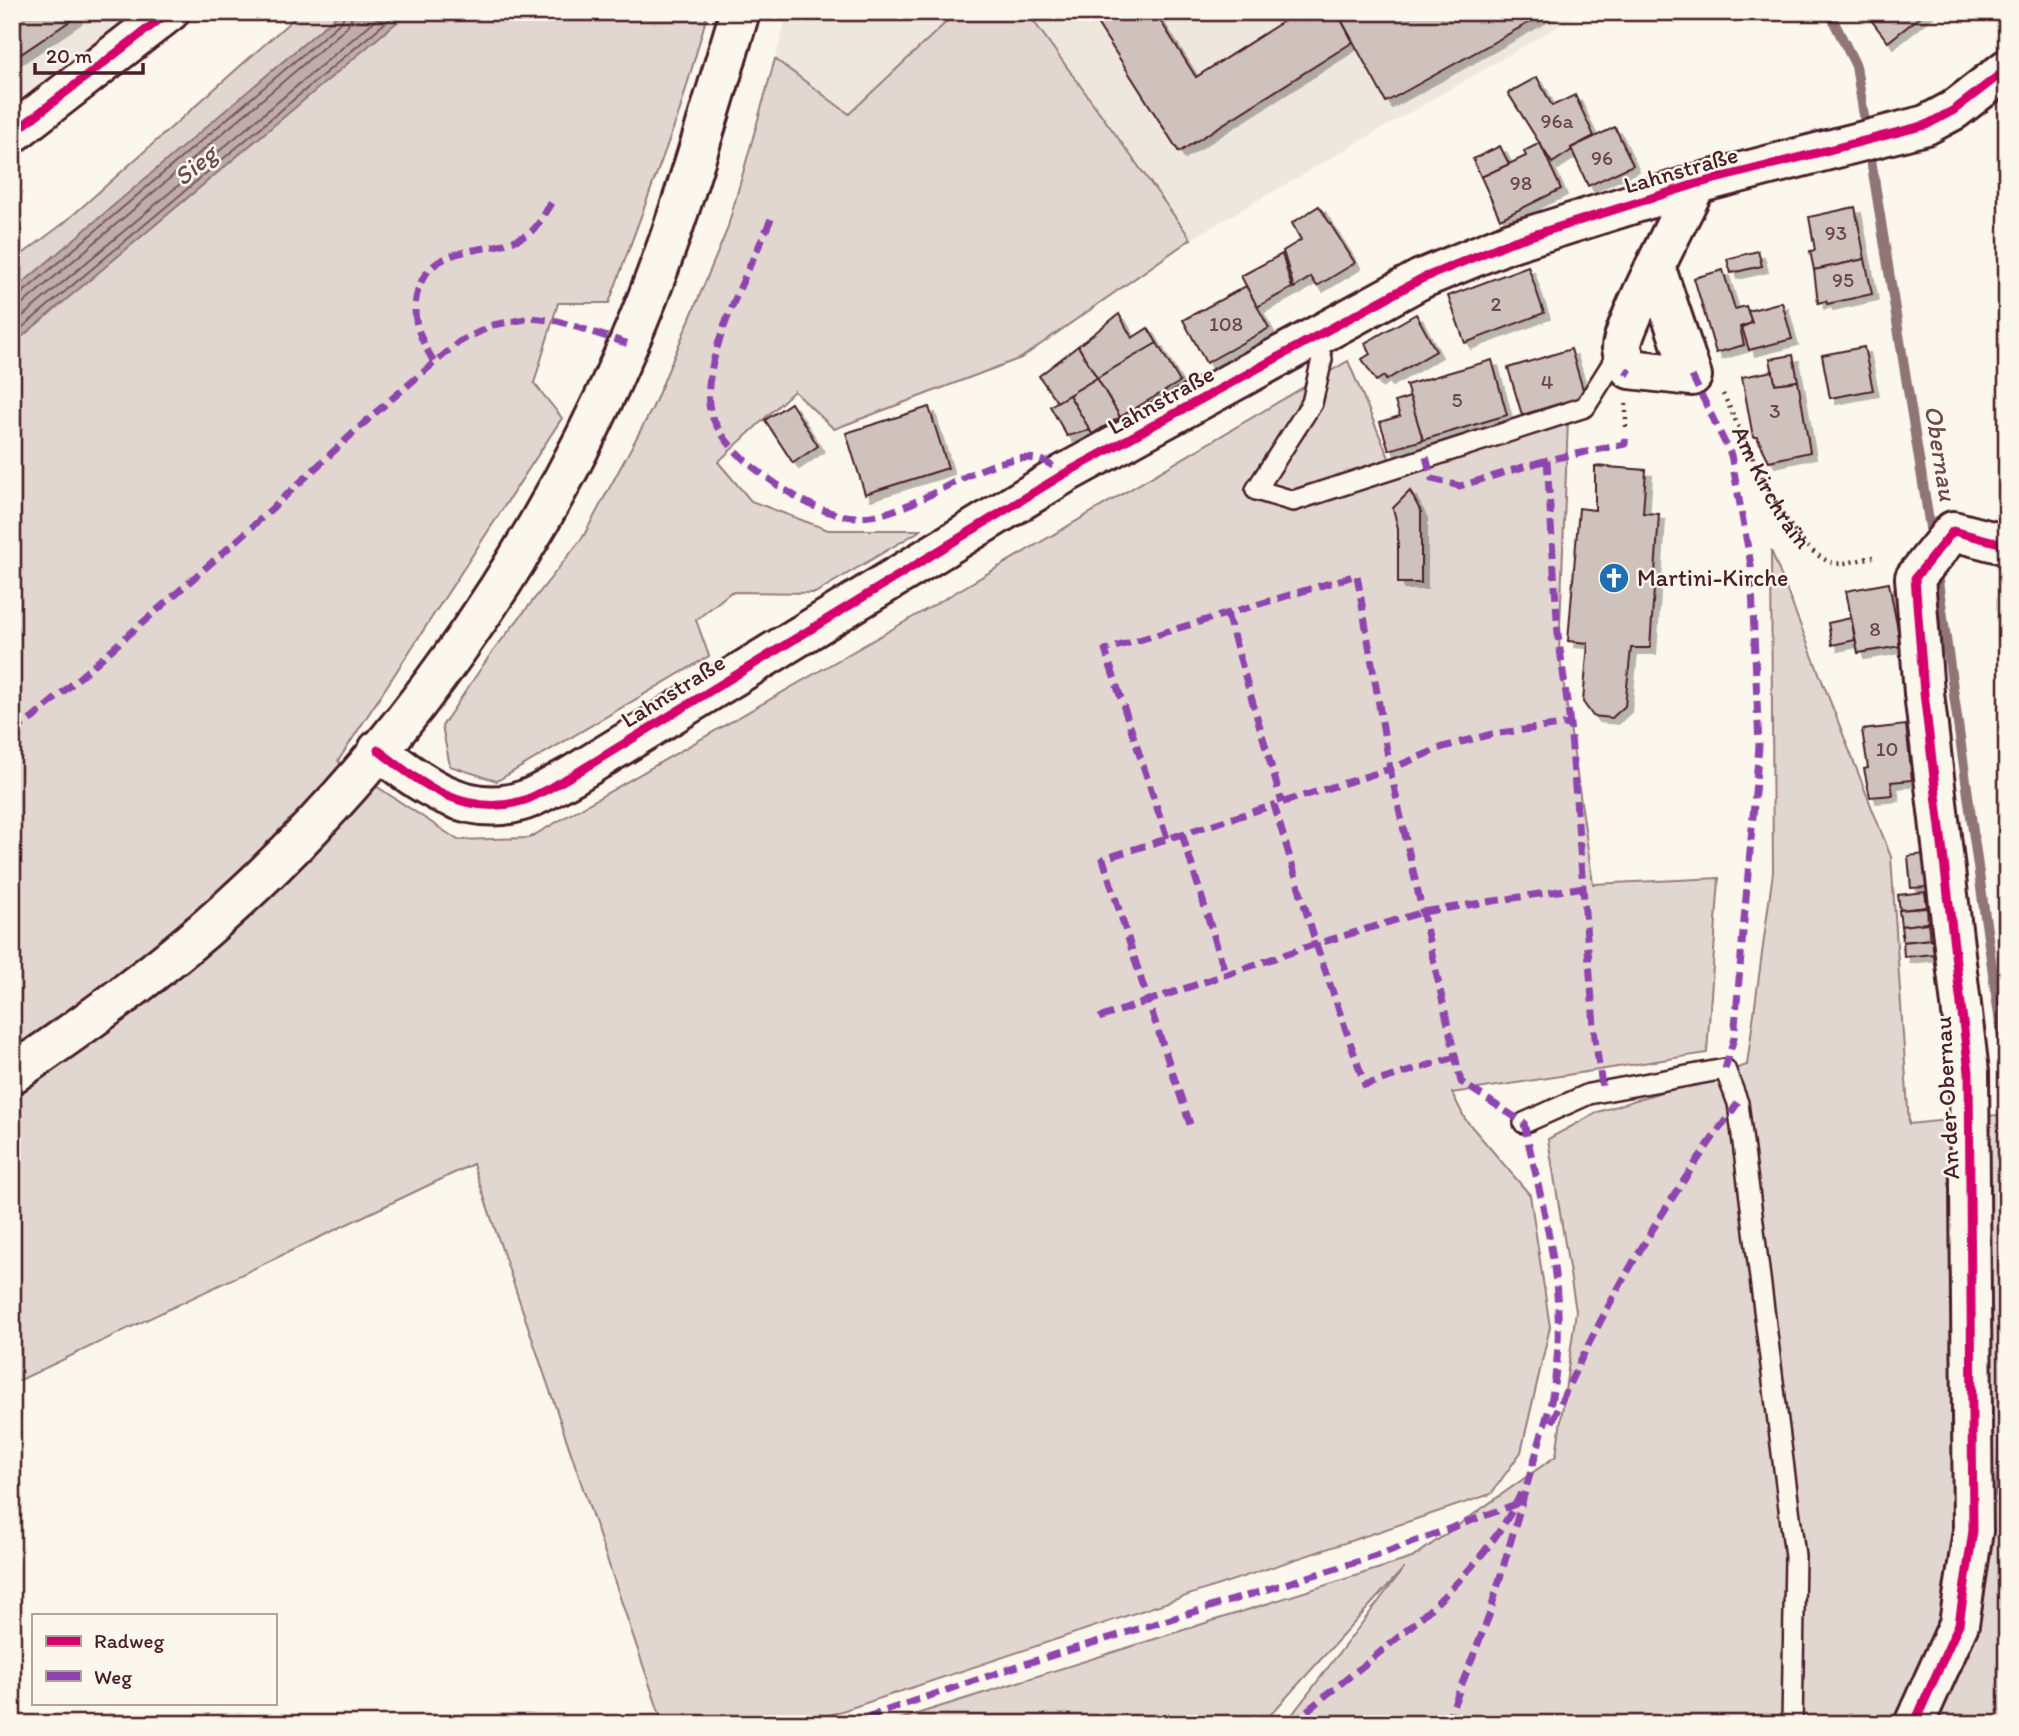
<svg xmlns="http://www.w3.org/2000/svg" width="2019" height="1736" font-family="Itim,sans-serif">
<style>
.built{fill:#eee7de}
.green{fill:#e2d7d0;stroke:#967b7e;stroke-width:2}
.water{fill:#bfadaa;stroke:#907477;stroke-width:2}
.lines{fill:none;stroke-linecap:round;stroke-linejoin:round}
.shore{stroke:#79585e;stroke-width:2}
.stream{stroke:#907477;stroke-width:10}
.building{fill:#cfc2bc;stroke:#4a1f2b;stroke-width:2;filter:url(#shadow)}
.service-casing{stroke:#4a1f2b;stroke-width:24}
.minor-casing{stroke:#4a1f2b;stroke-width:44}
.secondary-casing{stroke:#4a1f2b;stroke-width:44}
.path{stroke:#4a1f2b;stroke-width:4.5;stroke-dasharray:2 5;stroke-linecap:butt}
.service{stroke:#fbf7ec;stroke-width:19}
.minor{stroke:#fbf7ec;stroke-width:38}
.secondary{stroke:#fbf7ec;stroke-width:38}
.quiet{stroke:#8e44ad;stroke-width:7;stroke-dasharray:14 7;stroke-linecap:butt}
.cycleway-casing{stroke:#fbf7ec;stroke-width:13}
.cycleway{stroke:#d6006c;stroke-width:9}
.labels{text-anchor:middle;stroke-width:5;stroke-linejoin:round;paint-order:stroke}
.number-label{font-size:21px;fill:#6b484f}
.street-label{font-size:24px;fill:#4a1f2b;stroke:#fbf7ec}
.poi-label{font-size:24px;fill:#4a1f2b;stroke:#fbf7ec;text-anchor:start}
.water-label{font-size:26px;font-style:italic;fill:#6d4a51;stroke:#fbf7ec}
</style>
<defs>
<filter id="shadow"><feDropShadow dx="6" dy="6" stdDeviation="0" flood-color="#0004"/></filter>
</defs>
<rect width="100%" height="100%" fill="#fbf7ec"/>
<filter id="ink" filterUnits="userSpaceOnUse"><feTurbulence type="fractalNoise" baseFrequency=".0143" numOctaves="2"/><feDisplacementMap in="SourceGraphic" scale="14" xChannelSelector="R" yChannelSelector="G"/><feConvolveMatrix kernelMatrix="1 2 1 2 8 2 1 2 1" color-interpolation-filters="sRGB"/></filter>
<g filter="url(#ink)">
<g class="built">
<path d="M12,12H139L12,110Z"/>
<path d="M788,12H957L849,115L775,59Z"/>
<path d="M1027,12H1583L1191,239Z"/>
</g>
<g class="green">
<path d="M301,12H708L679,113L609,303H558L534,383L562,418L338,761L458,840L529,838L934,605L1348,361L1395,472L1568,420L1559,652L1593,884L1719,878L1707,1053L1452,1093L1465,1119L1530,1195L1550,1327L1521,1452L1491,1494L803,1724H663L473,1164L12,1384V262L64,223Z"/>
<path d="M957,12H1027L1191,239L1021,358L834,429L794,391L718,462L751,501L828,530H921L815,593L731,592L696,620L709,656L497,781L450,766L442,726L490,655L583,537L652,409L727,230L775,59L849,114Z"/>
<path d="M1771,550L1891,857L1909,1124L2007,1114V1724H1285L1404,1568L1262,1724H885L1412,1558L1556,1456L1576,1311L1548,1139L1598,1112L1747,1065L1773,872Z"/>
</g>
<path class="water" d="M341,12H409L12,345V292Z"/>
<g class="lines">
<g class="shore">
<path d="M12,297L20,295L342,21L345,12"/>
<path d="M12,306L25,302L347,27L354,12"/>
<path d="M12,325L385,12"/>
<path d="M12,336L398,12"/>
</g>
<g class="stream">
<path d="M1829,12L1856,66L1932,540"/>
<path d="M1936,567L2007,1073"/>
<path d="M2007,1367L2000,1494L2007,1500"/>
</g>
</g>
<g class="building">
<path d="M12,12H73L76,17L12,60Z"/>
<path d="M1090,12H1155L1196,77L1298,12H1337L1353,42L1179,152Z"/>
<path d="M1337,12H1548L1386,102Z"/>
<path d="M1865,12H1926L1888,42Z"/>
<path d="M1537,77L1552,106L1575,95L1594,136L1571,148L1572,150L1552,163L1508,93Z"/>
<path d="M1615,127L1633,165L1588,186L1571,148Z"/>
<path d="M1540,143L1561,189L1500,219L1481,177L1526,156L1524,151Z"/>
<path d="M1500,146L1509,164L1481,177L1473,159Z"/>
<path d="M1319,206L1355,263L1317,286L1311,277L1294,288L1283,251L1301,240L1292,223Z"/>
<path d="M1855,207L1865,259L1814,270L1810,251L1815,250L1809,217Z"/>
<path d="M1758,251L1762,266L1731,273L1727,259Z"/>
<path d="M1282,254L1292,288L1257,307L1241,276Z"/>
<path d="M1865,259L1872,294L1827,304L1826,301L1818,303L1814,270Z"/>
<path d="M1528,266L1544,313L1465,343L1448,296Z"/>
<path d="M1723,270L1735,309L1746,306L1752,323L1740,327L1744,345L1716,353L1694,278Z"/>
<path d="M1246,286L1269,328L1206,363L1183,320Z"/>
<path d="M1782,302L1792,339L1749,350L1742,327L1752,323L1748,311Z"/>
<path d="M1119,314L1132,338L1148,328L1157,343L1097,378L1078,346Z"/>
<path d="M1416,314L1436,351L1386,380L1384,376L1376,381L1362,359L1370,354L1365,343Z"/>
<path d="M1157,343L1180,382L1120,417L1097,378Z"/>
<path d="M1078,346L1097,378L1057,402L1039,376Z"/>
<path d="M1864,347L1873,390L1830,398L1822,355Z"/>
<path d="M1571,349L1585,396L1522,415L1508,368Z"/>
<path d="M1793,355L1798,381L1775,384L1770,359Z"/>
<path d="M1492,360L1507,415L1423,440L1406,385Z"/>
<path d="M1773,371L1775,384L1798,381L1810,452L1769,461L1757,437H1753L1742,377Z"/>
<path d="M1097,378L1120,417L1092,434L1069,395Z"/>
<path d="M1069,395L1090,430L1067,436L1050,406Z"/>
<path d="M1410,397L1423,440L1389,450L1380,422L1400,416L1395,402Z"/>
<path d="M791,403L818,446L793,463L765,420Z"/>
<path d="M929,407L948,468L865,494L846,433Z"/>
<path d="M1595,466L1646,470L1643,513L1659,514L1650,648H1631L1625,706L1612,718L1593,716L1583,702L1588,643L1568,641L1579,508L1595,510Z"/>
<path d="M1410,491L1421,512V583H1398V528L1393,508Z"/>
<path d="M1889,583L1901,646L1858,653L1846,591Z"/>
<path d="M1851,618L1855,640L1832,645L1828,623Z"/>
<path d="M1906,725L1912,780L1891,782L1893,795L1870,797L1864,769L1868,768L1862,730Z"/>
<path d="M1924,854L1928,887L1911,888L1908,856Z"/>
<path d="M1925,892L1927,907L1900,910L1898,895Z"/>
<path d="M1927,908L1928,923L1901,926L1899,910Z"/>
<path d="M1928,923L1930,939L1903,942L1901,926Z"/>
<path d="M1933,939L1934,954L1904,957L1903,942Z"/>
</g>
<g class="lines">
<g class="service-casing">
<g id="service">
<path d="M1314,337L1322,359L1312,403L1256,490L1293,501L1585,407L1622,348"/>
<path d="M1524,1123L1589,1094L1725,1069L1738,1103L1795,1556L1792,1724"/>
</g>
</g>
<g class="minor-casing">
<g id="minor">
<path d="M12,134L169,12"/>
<path d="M1656,269L1692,376L1630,369C1628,363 1623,355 1622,348C1621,329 1684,210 1696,184"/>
<path d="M378,750C420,783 467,820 525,800C541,794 558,783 573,775L1064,474L1421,279L1508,243L1696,184L1926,125L1954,110L2007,69"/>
<path d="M1914,1724L1959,1624L1973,1531L1969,1072L1924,693L1915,578L1953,531L2007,545"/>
</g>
</g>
<g class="secondary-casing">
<path id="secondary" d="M12,1074C87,1023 161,970 228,909C398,755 538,556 628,345C675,238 706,124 740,12"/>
</g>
<g class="path">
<path id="s1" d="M1723,394C1745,437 1786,548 1831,562C1843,566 1861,559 1873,557"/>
<path d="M1626,404V432"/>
</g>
<use href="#service" class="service"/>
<use href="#minor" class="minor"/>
<use href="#secondary" class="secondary"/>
<g class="quiet">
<path d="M771,219C751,266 703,355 709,404C712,429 738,456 758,471C785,491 822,517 858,517C918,517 983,450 1037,459C1047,461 1055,468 1064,474"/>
<path d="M434,362C419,336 409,316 419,287C437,237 502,259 534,229C541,222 546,210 552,202"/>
<path d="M1626,375L1630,369"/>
<path d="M1692,376L1731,455L1751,565L1759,746L1734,1038L1725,1069"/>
<path d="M1426,457L1432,479L1460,486L1547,460"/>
<path d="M1227,614L1282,803"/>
<path d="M1570,724L1558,634L1547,460L1625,444L1626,432"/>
<path d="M12,732L33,718L241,537L375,413L459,342L493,325L531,318L558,321L629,344"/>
<path d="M1182,834L1226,975"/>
<path d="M1167,838L1105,650L1357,575L1390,769L1274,805L1316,944L1148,1001L1191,1127"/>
<path d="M1099,1018L1148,1001L1103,859L1274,805"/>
<path d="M1455,1057L1365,1085L1316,944L1423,912L1584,887"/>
<path d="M1552,1422C1602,1308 1664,1203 1738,1103"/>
<path d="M846,1724L1021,1665L1373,1557L1516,1504"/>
<path d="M1291,1724C1370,1657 1476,1589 1521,1493"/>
<path d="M1446,1724L1489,1616L1551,1402C1571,1300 1546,1222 1524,1123L1461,1082L1390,769L1443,747L1492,734L1570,724L1595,1038L1603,1092"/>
</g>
<g class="cycleway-casing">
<g id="cycleway">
<path d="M12,134L169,12"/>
<path d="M378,750C420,783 467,820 525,800C541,794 558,783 573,775L1064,474L1421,279L1508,243L1696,184L1926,125L1954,110L2007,69"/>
<path d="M1914,1724L1959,1624L1973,1531L1969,1072L1924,693L1915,578L1953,531L2007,545"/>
</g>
</g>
<use href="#cycleway" class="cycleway"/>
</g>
</g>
<defs>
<g id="church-disc" transform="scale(1.575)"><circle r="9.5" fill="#1f6fb2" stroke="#fbf7ec"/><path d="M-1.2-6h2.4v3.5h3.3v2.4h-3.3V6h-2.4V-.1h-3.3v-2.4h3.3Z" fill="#fff"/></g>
</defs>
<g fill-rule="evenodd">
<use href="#church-disc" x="1614" y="578"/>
</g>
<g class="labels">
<g class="number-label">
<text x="1557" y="128">96a</text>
<text x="1602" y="165">96</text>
<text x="1521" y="190">98</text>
<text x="1836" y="240">93</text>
<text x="1843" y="287">95</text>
<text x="1496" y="311">2</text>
<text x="1226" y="331">108</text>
<text x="1547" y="389">4</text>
<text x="1457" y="407">5</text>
<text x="1775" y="418">3</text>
<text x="1875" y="636">8</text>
<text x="1887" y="756">10</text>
</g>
<g class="street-label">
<text transform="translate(1681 170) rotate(-16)" y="8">Lahnstraße</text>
<text transform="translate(1161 400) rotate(-29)" y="8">Lahnstraße</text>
<text dy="8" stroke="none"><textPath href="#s1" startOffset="105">Am Kirchrain</textPath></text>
<text transform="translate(673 691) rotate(-32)" y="8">Lahnstraße</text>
<text transform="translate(1947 1098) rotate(-93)" y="8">An der Obernau</text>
</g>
<g class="poi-label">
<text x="1637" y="586">Martini-Kirche</text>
</g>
<g class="water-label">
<text transform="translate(195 165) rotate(-40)" y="9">Sieg</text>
<text transform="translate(1941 453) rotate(81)" y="9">Obernau</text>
</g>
</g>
<rect width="2019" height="1736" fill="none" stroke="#fbf7ec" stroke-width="42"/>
<rect x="21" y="21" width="1977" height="1694" fill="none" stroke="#4a1f2b" stroke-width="2.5" filter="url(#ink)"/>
<rect x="32" y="1614" width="245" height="91" fill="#fbf7ec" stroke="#b4a19f" stroke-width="2"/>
<rect x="46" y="1636" width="35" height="10" fill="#d6006c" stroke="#b4a19f" stroke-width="2"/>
<text x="94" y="1648" font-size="21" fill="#4a1f2b">Radweg</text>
<rect x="46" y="1671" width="35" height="10" fill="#8e44ad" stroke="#b4a19f" stroke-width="2"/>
<text x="94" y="1684" font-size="21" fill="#4a1f2b">Weg</text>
<path d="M35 63v10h108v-10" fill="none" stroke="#4a1f2b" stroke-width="3.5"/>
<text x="46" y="63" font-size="21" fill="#4a1f2b" stroke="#fbf7ec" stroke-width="5" paint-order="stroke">20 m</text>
</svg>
